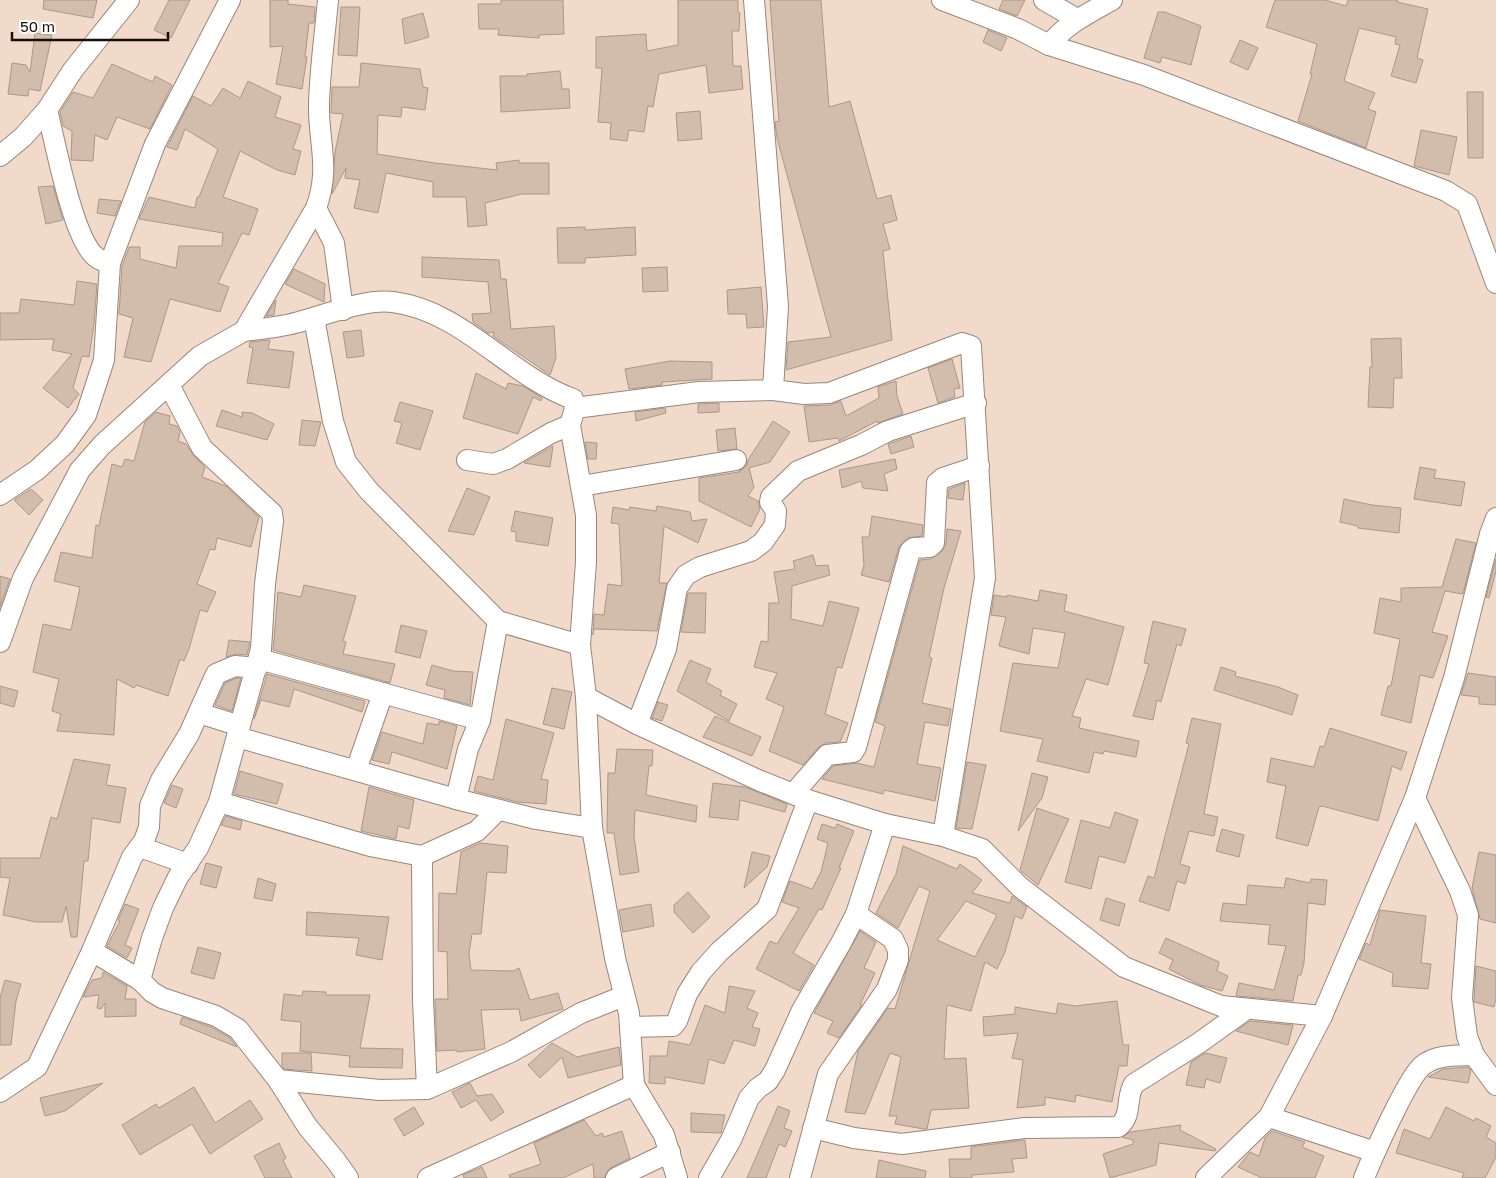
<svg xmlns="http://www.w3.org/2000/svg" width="1496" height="1178" font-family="'Golos Text',sans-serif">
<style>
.building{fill:#d2bcac;stroke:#ac9788;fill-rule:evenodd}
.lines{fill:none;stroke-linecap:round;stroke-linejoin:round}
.minor-casing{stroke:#9a8677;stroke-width:22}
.minor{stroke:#fff;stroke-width:20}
</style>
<rect width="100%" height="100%" fill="#f1daca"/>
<g class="building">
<path d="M44,0H97L93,18L43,9Z"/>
<path d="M169,0H190L171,38L154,30Z"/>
<path d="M270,0H288V4L315,7L314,23H309L305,57H307L302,89L276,84L283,46L270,47Z"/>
<path d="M501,0H563L564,34L539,35V38L498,35L499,29H479L478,4H501Z"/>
<path d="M678,0H738V13H740L739,31H732L733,66H741L743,89L709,93L706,65L659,74L653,107L648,106L644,132L629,130L627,141L610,139L611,123L598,122L602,68H596V37L646,34L647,51L678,45Z"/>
<path d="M770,0H821L829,107L850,101L877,199L891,195L897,220L883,224L890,249L883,251L892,340L786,370L788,342L831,337L777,138L775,122L779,121Z"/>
<path d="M1003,0H1025L1017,16L999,9Z"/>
<path d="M1275,0H1325L1346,6L1348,0H1398L1397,2L1428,9L1417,58L1423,60L1416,83L1391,76L1400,45L1395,44L1396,37L1359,28L1344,81L1375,93L1368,109L1376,112L1366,148L1298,121L1312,74H1310L1317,44L1266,27Z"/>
<path d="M341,7H360L357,56L338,55Z"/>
<path d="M1158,12H1165L1201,26L1191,65L1162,57L1160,63L1144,58Z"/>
<path d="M423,13L429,37L405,44L402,19Z"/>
<path d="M988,30L1007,38L1001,51L983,42Z"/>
<path d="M35,33L52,35L40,91L29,89L28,96L8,94L12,63L26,65L30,72Z"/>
<path d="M1240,40L1258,48L1248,70L1230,62Z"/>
<path d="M361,63L420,69L423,87L428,88L425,110L402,107L401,117L378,115L377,154L435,163L497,170L496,163L519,160V163H549V194H522L485,203L487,225L468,227L466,197H433V182L386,173L378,213L354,208L360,180L345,178L346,168L332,194L335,152L343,114L331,113L332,87H359Z"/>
<path d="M112,64L153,82L155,76L172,85L150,129L117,117L107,140L95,135L93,161L71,160L72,131L63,126L60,112L73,92L93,98Z"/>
<path d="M560,71L562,89H569L570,108L501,112L500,76H527V74Z"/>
<path d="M248,81L281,97L275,117L301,125L293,149L301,151L295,175L277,170L240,151L223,197L258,209L249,235L242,233L218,283L229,287L220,312L170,299L151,362L124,357L133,318L119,314L122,266L129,247H140V259L176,268L179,246H222L223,233L139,219L149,197L195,208L197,197H199L218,149L185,129L177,150L167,147L193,96L211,106L223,88L240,98Z"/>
<path d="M1467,92H1483V158H1468Z"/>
<path d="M700,111L702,139L678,141L676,113Z"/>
<path d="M1421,130L1457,137L1449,175L1414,166Z"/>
<path d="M53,186L63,220L46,224L38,187Z"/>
<path d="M99,199L121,201L115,216L97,213Z"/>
<path d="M585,227V230L635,227L636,255L585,258V263H558L557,228Z"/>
<path d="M422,257L499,260L501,279H506L511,329L554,326L556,358L550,375L493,336L494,332L488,333L473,322L472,314L491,313L488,282L422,277Z"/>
<path d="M667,267L668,291L643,292L642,268Z"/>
<path d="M294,269L325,284L324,302L285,284Z"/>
<path d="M77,281L97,284L94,324L89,357L82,356L73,388L79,394L68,408L43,388L72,354L52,350L54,339L0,340V313H19L21,299L74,305Z"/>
<path d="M761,287L764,327L747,328L746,314H728L727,290Z"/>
<path d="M276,300L274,315L266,316Z"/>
<path d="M361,330L364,356L347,358L343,332Z"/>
<path d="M1401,338L1402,378H1394L1393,408L1368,407L1370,367H1372L1371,339Z"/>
<path d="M270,340L268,349L294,352L289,388L247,383L253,348L249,347L250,342Z"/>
<path d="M952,359L960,388L954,389L955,397L938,403L928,368Z"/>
<path d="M670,361L712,362V379L662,382V385L629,389L625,369Z"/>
<path d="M476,373L506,389L508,383L523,386L542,398L541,401L533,397L518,434L463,418Z"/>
<path d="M896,381L897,396L903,414L878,423L877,421L839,441L838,438L809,442L804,406L830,405L841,401L846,416L879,398L878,387Z"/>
<path d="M400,402L433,411L420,450L396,443L402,423L394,421Z"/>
<path d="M719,403V412L698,413V404Z"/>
<path d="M665,408L666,413L636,421L635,412Z"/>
<path d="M222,410L242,417V412L252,413L274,424L267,440L216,426Z"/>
<path d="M156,412L170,416L169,424L177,426L180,432L178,441L186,444L194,456L205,467L202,477L226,486L259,517L251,547L217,538L215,550L210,549L197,584L216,592L207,612L200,610L189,649L184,661L180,659L168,696L136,685L134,688L117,679L114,735L57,731L61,714L52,711L59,679L33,672L43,624L71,630L80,587L54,581L61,552L92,558L96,525L99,526L112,464L122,467L125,459L134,461L145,422Z"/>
<path d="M302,420L321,422L315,446L299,445Z"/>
<path d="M773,421L790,432L770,462L749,468L754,487L748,496L758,501L760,509L751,527L699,501V478L739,472L747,465L748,460Z"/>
<path d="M735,428L737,449L718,451L716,430Z"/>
<path d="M911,436L914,447L891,454L888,444Z"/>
<path d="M585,442L597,443L596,459H588Z"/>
<path d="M553,446L550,467L524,463Z"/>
<path d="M895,459L897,469L884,474L888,491L863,488L861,481L842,488L839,470Z"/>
<path d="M1420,467L1436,470L1434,478L1465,482L1461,506L1414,499Z"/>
<path d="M965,483L963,500L948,498L949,489Z"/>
<path d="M467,488L490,497L474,535L448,531Z"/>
<path d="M31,489L43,500L29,515L14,500Z"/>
<path d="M1344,499L1372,505L1401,508L1399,533L1358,528V526L1340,522Z"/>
<path d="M657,506L690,512L692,521L707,519L698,543L664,526L659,583H667L657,631L594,629L593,635L594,614L604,615L608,584L622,586L619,524L611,523L613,507L629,510L630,507L656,511Z"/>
<path d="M515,511L553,518L548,546L516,541V532L511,531Z"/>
<path d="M872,516L923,525L922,536L907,538L899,547L889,582L861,575L864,565L862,537H869Z"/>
<path d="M947,529L961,531L944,588L929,657L932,658L922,703L951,709L948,726L925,722L917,764L941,768L935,801L884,790L883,794L822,779L833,766L856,763L874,767L885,726L875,722L920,560L931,559L942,551L946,544Z"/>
<path d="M1456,539L1476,543L1463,594L1445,591L1432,632L1448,636L1433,678L1420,675L1411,723L1381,715L1388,686H1391L1400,639L1374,633L1380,598L1401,602V588L1442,587Z"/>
<path d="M813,555L816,566L828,565L830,575L792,586L791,619L823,626L829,601L859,608L842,668L837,667L825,714L848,723L840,742L826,743L819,747L803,765L769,751L784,707L766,699L777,673L754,667L761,641L768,642L769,603H779L774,572L795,569L793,561Z"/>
<path d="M1496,559V571L1489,598L1486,597Z"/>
<path d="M0,576L10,579L0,607Z"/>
<path d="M304,585L356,596L343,641L346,642L343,654L395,664L390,683L273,650L278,592L301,597Z"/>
<path d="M1040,590L1067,595L1064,611L1124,627L1108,685L1086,679L1072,716L1081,718L1079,728L1139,741L1136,757L1104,751L1103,754L1094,752L1089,773L1037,761L1043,739L1000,731L1013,663L1058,668L1065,633L1033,628L1029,654L999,646L1006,617L991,615L994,595L1007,597V595L1038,601Z"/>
<path d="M688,593H706L705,633L681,632Z"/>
<path d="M1153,621L1186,629L1181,646L1177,644L1161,702L1157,700L1153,720L1133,716L1149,664L1144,663Z"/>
<path d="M401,625L427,631L420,658L395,652Z"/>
<path d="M229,640L250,642L247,655L236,654L226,657Z"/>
<path d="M690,660L711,669L706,682L722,691L720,695L737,704L729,721L677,691Z"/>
<path d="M432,665L453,671L473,672L470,705L444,698L445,690L426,685Z"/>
<path d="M1221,667L1236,672L1235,676L1278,687L1298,695L1292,715L1214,690Z"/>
<path d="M1468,673L1496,677V705L1479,704V697L1461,695Z"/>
<path d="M267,674L365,701L362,712L294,689L289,707L261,700L254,719Z"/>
<path d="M237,678H241L232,711L215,705L225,683Z"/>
<path d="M0,686L18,691L14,707L0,703Z"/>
<path d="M552,688L572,692L564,729L543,724Z"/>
<path d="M658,702L668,705L662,721L652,718Z"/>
<path d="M715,716L761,737L752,756L703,737Z"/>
<path d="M1192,718L1221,724L1204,814L1218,817L1214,836L1189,831L1180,864L1190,867L1185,884L1177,881L1169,911L1139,901L1148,876L1154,878L1189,744L1186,743Z"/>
<path d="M506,719L554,733L541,779L548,780L546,804L517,802L474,791L478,776L493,780Z"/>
<path d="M439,721L457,726L447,769L392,752L389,764L372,760L382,732L423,744L427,723L439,725Z"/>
<path d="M1330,728L1407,752L1401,770L1392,766L1378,821L1322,806L1319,807L1308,846L1276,838L1286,786L1267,782L1271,758L1314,767L1320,746L1324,747Z"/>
<path d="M617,749L653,750L652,766H649L646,795L697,806L696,822L635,810L634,836L639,872L620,875L614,833H607L608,773H615Z"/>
<path d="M74,759L110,765L106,785L126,788L120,823L92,818L88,861H84L77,937H71L66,906L62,922H36L3,915L10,878L0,877V858H40L51,817L57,819Z"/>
<path d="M967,762L986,765L972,829L956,828Z"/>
<path d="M240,771L283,784L277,804L234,794Z"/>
<path d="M1032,773L1048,777L1042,798L1018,831Z"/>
<path d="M713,783L745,787L787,804L785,812L740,800L738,820L709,817Z"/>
<path d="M172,785L183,789L176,808L164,803Z"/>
<path d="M369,787L414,800L409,829L398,826L396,839L361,831Z"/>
<path d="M1037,808L1069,819L1038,885L1020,870Z"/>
<path d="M1115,812L1138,820L1125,863L1099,856L1091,889L1065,882L1081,820L1110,828Z"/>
<path d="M226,816L242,821L240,830L221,825Z"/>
<path d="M822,824L835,828L837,824L854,831L839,868H841L822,910L819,909L793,953L814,965L799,991L756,969L770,941L777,944L799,908L782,902L790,881L812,889L821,872L828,843L817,839Z"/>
<path d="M1222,829L1244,835L1239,857L1216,851Z"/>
<path d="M480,843L508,846L506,873L487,872L481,934H472L469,954L471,970L513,971L519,968L530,1000L558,993L563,1009L521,1021L519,1009L481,1010L485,1049L457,1052V1050L437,1051L435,999H448L447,952L438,951L439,893L456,894L461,852Z"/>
<path d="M903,846L957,869L960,864L982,880L972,893L1010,903L1012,896L1027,907L1022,919L1015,916L1005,952L997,969L985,962L971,1011L947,1005L944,1059L966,1058L969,1108L931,1110L927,1129H924L895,1124L897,1116H889L901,1057L890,1053L865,1114L845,1112L858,1051L888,1008L895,1009L930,891L919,886L898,928L876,913L896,874ZM966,901L997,915L975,957L937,940Z"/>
<path d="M752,852L770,856L767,867L744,888Z"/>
<path d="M1479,852L1496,855V923L1480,919L1472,888Z"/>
<path d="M206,863L222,867L216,888L200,884Z"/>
<path d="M258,878L276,884L272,901L254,898Z"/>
<path d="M1286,878L1310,883L1311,879L1327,880L1325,905L1308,903L1304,963L1301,975H1298L1293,1001L1236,996L1239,983L1274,990L1286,946L1268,944L1270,925L1220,921L1223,903L1246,905L1248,885L1284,888Z"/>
<path d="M688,892L710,917L693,933L674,912V905Z"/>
<path d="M1106,898L1125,904L1119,926L1100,920Z"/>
<path d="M125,904L139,909L125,945L132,948L127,958L107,946L120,921L118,920Z"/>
<path d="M651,904L654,926L623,932L619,910Z"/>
<path d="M1380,910L1426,916L1421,963L1431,964L1428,989L1392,986L1393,973L1359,959L1366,943L1370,945Z"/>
<path d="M307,912L389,917L382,960L356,955L359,938L306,935Z"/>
<path d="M860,931L876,942L864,968L875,973L860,1005H862L839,1038L827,1033L833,1021L814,1013Z"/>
<path d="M1166,938L1219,962L1217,971L1228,976L1222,991L1200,985L1169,969L1173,960L1159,953Z"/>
<path d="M198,947L221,953L214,979L191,973Z"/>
<path d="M1476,966L1496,971V998L1494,1007L1474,1002Z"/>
<path d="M103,972L127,986L125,999H136V1016L105,1017V1003L101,1009L97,1008L99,995L83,997L92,980L102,978Z"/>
<path d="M5,980L21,984L16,1001L11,1045H0V998Z"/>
<path d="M729,986L755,991L747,1008L758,1013L752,1027L760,1029L755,1046L734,1040L724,1064L709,1059L704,1084L665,1077V1084L649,1083L650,1056H667L669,1041L690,1045L705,1005L725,1013Z"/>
<path d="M303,991L326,992V995H370L360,1048L403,1049L402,1068L349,1067L350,1056L300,1051L301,1022L281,1020L284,994L302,996Z"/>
<path d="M1117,1001L1123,1045H1129L1127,1066H1119L1112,1102L1076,1095L1075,1102L1045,1097V1105L1017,1108L1023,1060L1012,1058L1018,1033L984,1036L983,1017L1015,1014V1007L1056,1014L1058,1003L1075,1006Z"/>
<path d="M182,1017L211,1027L230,1038L237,1047L180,1024Z"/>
<path d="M1250,1021L1293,1025L1288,1045L1236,1031Z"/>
<path d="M552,1043L577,1057L619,1047L621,1065L568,1078L562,1057L540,1078L528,1065Z"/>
<path d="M282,1053H311L312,1071L284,1069L282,1066Z"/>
<path d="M1205,1053L1227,1058L1220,1083L1206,1079L1204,1088L1186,1085L1191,1062Z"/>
<path d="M1468,1067L1471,1070L1468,1083L1428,1077L1443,1069Z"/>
<path d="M103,1083L65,1111L45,1116L40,1098Z"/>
<path d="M470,1083L477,1096L492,1094L504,1112L491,1121L476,1100L461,1108L452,1092Z"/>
<path d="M194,1087L215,1123L250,1100L263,1119L210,1154L192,1124L140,1155L122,1125L156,1104L159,1108Z"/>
<path d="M778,1106L790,1111L784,1128L792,1131L785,1147L779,1144L766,1178H747Z"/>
<path d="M414,1107L424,1124L404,1136L394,1119Z"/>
<path d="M1446,1107L1474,1121L1476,1118L1491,1126L1486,1137L1496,1143V1157L1485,1178H1462L1464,1173L1396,1153L1404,1129L1430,1139Z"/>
<path d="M691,1113L725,1115L721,1133L691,1132Z"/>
<path d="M584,1120L596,1136L602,1133L604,1137L622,1131L630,1158L610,1168L604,1178H594L593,1164L563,1178H510L509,1175L541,1164L534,1143Z"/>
<path d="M1181,1125L1180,1130L1216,1149L1215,1151L1159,1143L1156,1165L1110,1178L1103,1154L1133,1144V1140L1122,1137L1130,1132Z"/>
<path d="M1272,1131L1305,1142L1302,1147L1324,1156L1315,1178H1262L1238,1167L1250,1152L1259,1156L1265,1138Z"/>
<path d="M1025,1140L1027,1158L1012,1159L1014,1172L972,1175V1178H950L949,1159H971V1147Z"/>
<path d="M279,1143L286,1158L283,1160L292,1178H265L254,1156Z"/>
<path d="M879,1160L926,1171L925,1178H876Z"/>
<path d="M482,1167L487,1178H464L463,1175Z"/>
</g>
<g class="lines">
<g class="minor-casing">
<g id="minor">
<path d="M942,0L1018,29L1049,45C1066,24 1089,13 1112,0"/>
<path d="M1044,0L1077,19"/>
<path d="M1049,45L1144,75L1446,191L1467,204L1496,283"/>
<path d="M47,110C55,141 73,240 96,257C99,260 106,262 110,263"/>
<path d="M0,156L23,137L47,110L73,70L129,0"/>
<path d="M316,208L334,243L343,310"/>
<path d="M314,318L333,421L346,462L369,491L498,621L480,720L468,749L456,799L536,819L592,828"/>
<path d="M244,331C258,329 272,328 286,325C318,319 360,298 393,302C463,311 509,376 573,399L575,408"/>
<path d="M169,385L202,448L272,513L273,521L265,584L261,649L219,802"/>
<path d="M773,390L804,394L829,393L962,343L971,346L985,578L943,836"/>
<path d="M467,460L493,464L507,459L551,433L570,425"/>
<path d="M581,486L736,460"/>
<path d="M0,495L37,470L65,444L86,415L104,360L110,263L155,144L230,0"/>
<path d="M498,621L580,645"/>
<path d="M0,642L23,578L80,470L102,445L200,356L244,331L316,208C331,167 318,143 319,103C320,69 325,34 328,0"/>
<path d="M259,659L480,720"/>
<path d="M586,697L637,724L758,780L808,800L885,824L943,836L982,849L1020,887L1124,967L1221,1006L1322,1016"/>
<path d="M199,713L240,726"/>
<path d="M637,724L666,649L677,588L686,575L700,567L751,551L763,542L775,525L776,511L770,502L771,497L798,471L861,445L888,431L976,403"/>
<path d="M237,737L456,799"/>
<path d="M356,770L383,693"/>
<path d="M794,793L827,755L853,752L856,747L910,551L914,548L930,547L934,543L937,483L943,478L979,466"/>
<path d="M1415,798L1460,891L1468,915L1462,998L1467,1036L1474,1055L1496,1085"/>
<path d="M140,847L188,864"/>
<path d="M422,856L423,1000L427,1089"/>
<path d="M92,951L132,857L144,841L149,827L150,806L161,780L189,734L216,674L235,666L257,668"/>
<path d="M140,980L152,938L163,908L178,877L198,848L219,802L370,846L422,856L477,831L498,810"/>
<path d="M630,1027L673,1026L677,1021L687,994L701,972L719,952L767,909L808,800"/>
<path d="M278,1080L380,1090L427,1089L511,1052L581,1013L624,996"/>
<path d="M0,1092L37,1067L92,951L140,980L152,992L162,998L216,1016L238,1029L278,1080L307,1126L336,1161L348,1178"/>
<path d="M1269,1117L1375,1152"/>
<path d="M813,1128L854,1138L902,1144L1024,1128L1118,1127C1133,1116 1125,1098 1134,1084L1199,1043L1245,1010"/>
<path d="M428,1178L634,1085"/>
<path d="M616,1178L670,1152"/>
<path d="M677,1178L664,1135L634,1085L629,1013L615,958L592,828L586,697L580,645L586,562V515L570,425L575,408L699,392L773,390L778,306L754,0"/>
<path d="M709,1178L731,1140L749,1098L758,1088L768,1081L775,1070L802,1010L841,943L856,914L885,824"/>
<path d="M800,1178L828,1074L887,989L898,960V950L893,939L856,914"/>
<path d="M1206,1178L1269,1117L1322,1016L1415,798L1454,678L1490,534L1496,518"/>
<path d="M1364,1178C1373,1156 1407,1079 1422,1066C1436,1054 1457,1056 1474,1055"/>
</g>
</g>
<use href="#minor" class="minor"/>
</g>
<path d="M12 32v8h156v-8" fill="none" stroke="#160f09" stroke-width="2.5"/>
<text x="20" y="32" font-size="15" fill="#160f09" stroke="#ffffff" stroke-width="4" paint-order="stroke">50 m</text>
</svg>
